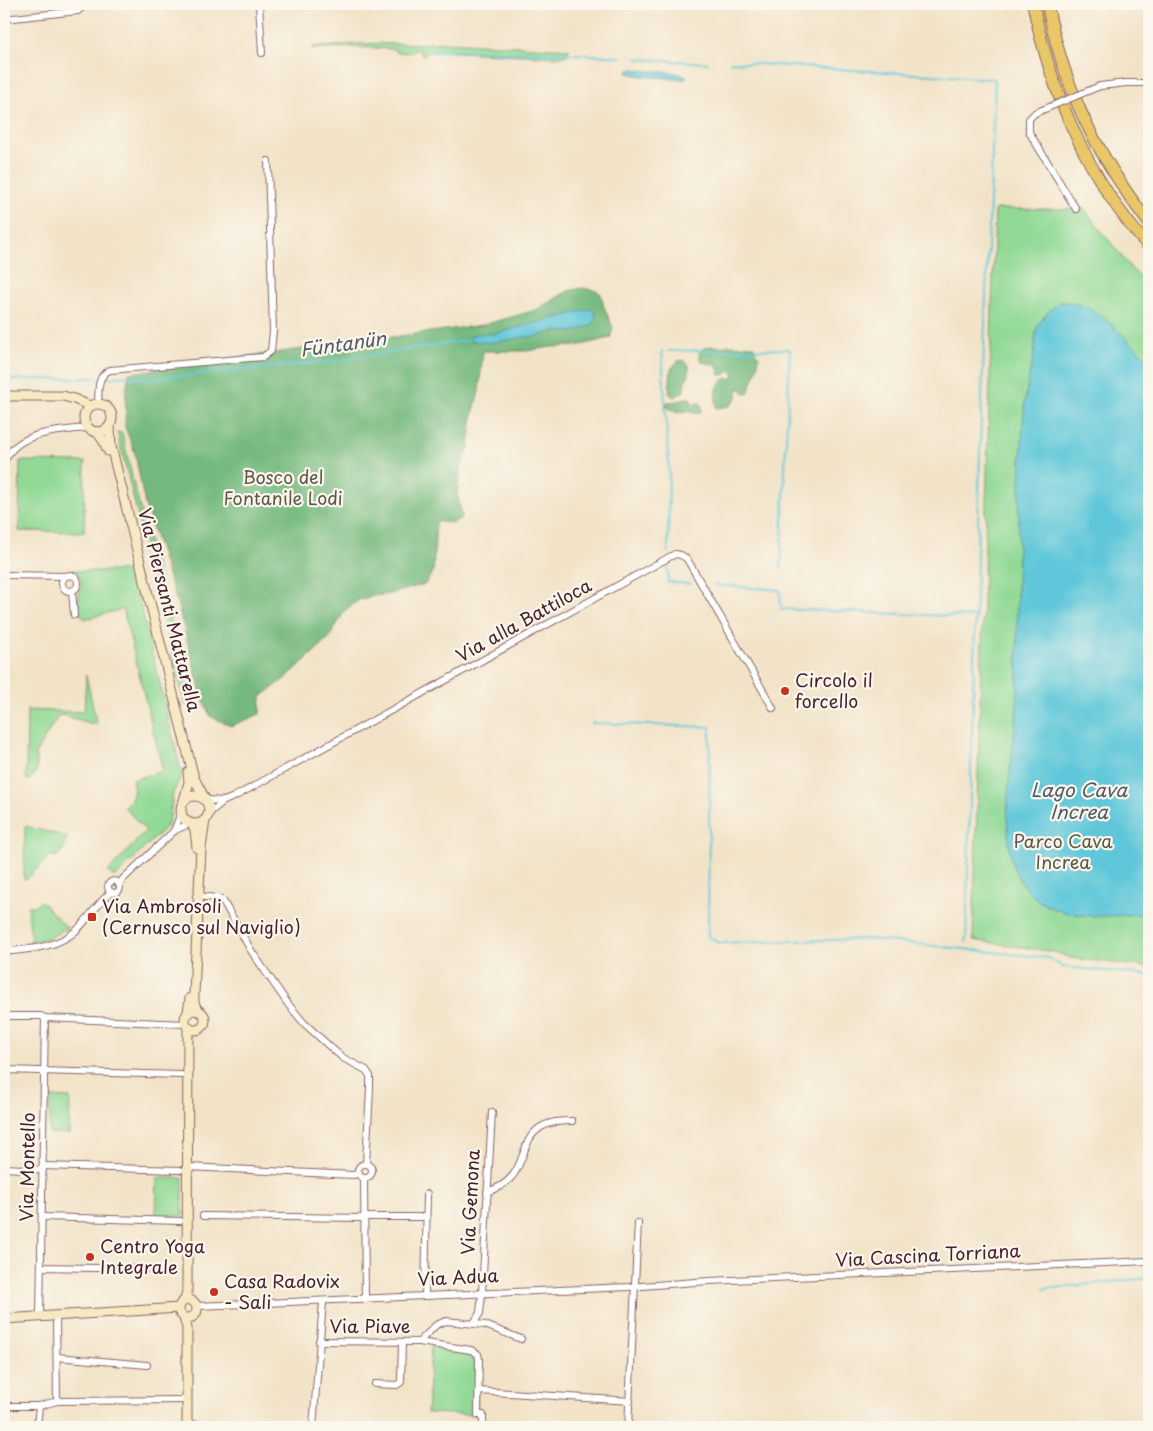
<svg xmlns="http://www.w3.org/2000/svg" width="1153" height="1431" font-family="'Playpen Sans',sans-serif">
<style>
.green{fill:#91d995;stroke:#6e7c60}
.forest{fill:#74b97e;stroke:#5f6c54}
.water{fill:#5ec7d9;stroke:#547382}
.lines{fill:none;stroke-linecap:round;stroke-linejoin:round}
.stream{stroke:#5ec7d9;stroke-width:2}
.street-casing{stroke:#856462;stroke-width:8}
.secondary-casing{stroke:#856462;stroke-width:11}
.highway-casing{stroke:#856462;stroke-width:13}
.street{stroke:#fff;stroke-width:6}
.secondary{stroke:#f6e9c3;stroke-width:9}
.highway{stroke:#e9c769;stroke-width:11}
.street-bridge-casing{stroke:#856462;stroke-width:8;stroke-linecap:butt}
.street-bridge{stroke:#fff;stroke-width:6}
.poi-dot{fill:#c8321e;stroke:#fbf7ec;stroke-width:2}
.labels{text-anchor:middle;stroke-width:4.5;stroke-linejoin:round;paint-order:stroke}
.park-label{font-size:18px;fill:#5f574b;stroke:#fbf7ec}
.street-label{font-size:18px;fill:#4a1f2b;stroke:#fbf7ec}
.poi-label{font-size:18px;fill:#4a1f2b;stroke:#fbf7ec;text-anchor:start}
.water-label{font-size:19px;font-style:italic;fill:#515a68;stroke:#fbf7ec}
</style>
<rect width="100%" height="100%" fill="#fbf7ec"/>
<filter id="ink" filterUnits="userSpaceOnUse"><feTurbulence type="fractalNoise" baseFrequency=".02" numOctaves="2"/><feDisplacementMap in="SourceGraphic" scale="10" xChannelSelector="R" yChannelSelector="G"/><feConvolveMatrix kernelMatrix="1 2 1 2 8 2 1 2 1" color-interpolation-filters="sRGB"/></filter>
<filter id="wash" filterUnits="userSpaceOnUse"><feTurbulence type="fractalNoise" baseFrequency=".0096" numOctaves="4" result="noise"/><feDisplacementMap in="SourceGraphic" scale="20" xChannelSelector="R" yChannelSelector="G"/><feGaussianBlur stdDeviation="1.12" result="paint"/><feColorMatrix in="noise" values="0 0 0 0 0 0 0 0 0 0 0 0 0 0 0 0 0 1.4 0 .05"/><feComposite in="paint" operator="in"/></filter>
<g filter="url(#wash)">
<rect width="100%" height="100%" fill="#f2e3c8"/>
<g class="green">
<path d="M445,42L570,49L565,56L552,57L543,56L437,51H431L424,55L421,54L419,49L407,53L396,52L394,49L352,47L313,49L312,48C319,45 325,47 332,46C369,41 408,46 445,42Z"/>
<path d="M995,209H1084L1131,268L1149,286V967L1071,958L1055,952L973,940Z"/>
<path d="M117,432L122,433L134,485L192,703L185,705Z"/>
<path d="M20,461L85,462L84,532L19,531Z"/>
<path d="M72,571H132L182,774L173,793L170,817L167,826L121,871L117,876H113L108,872L146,831L124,807C134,799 135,791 132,780L163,771L123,609L85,619C70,607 83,592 81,578Z"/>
<path d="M86,675L97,725L62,715L58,716L35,754C38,768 39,769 29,780L26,779L27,710L84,712Z"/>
<path d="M25,826L67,837L64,845V849L56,857L51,855L27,879H24Z"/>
<path d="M41,901L67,928L49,938L31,943L28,906H34Z"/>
<path d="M50,1097L70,1098L69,1134L49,1133Z"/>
<path d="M157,1178H183V1216H156Z"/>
<path d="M431,1346L473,1354L476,1356L477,1415L427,1413Z"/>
</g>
<g class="forest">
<path d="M582,288L597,291L601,294L604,307L613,328L610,338L576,346L551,347L526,351H483L479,391L473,414L469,447L461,468L457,493L462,517L453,523L436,521L433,572L425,584L390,594L373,596L359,600L345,610L329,638L287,677L261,697L260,714L231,726L210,716L201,693L177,602L145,505L135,453L125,427L126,391L129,373L294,350L483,325L536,310L568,291Z"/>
<path d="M728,345L754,346L756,353L759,356C758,371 752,381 748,394L744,393L741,389H737V397L730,406L716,408C715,397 715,387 724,379L733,378L734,373L732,370L724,375H720L717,366L701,361L699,354L702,349L711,346L722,347Z"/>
<path d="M683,360L689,365V374L685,381L684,391L677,396L673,397L669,393L671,369L678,361Z"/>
<path d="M685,398H690L693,404L698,403L701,404L702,411L699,414L685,411L675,412L666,407L667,402L679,401Z"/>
</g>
<g class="water">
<path d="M634,69C652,73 670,69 687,77L685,79H683L642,76L627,73L629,70Z"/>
<path d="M1060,302C1098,301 1122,337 1149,360V680L1148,696L1149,705V913C1107,917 1047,924 1021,882C1011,866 1009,850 1008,832C1005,790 1014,748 1017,707C1019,675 1017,642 1017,609C1017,560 1019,511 1021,462C1023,428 1023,394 1033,361C1036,350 1034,338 1037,328C1041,318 1052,308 1060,302Z"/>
<path d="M590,309L595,312L596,319L592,325L573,332L554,331L534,337H525L489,343L467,340L475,334H493Z"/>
</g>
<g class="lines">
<g class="stream">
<path d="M433,53C453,48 474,52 495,52C537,52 579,54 621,57"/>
<path d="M637,59L708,63"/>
<path d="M730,62L995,79L981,419L966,942"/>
<path d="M662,351L669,471L668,552"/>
<path d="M668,351L790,349L781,568"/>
<path d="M107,378L123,376L147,379L335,361L469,340"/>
<path d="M4,380L96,378"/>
<path d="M668,562V582L691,584"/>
<path d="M714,585L780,590L781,609L976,617"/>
<path d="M592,723L710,727L708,936L719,943L868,939L1049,958L1062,967L1148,975"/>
<path d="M1044,1289L1149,1278"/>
</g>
</g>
</g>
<g filter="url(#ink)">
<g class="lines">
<g class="street-casing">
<g id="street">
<path d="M259,4L262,53"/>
<path d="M4,19L78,11L86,4"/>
<path d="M1100,86L1126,83H1149"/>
<path d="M1035,113L1029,119V132L1076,209"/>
<path d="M98,404C99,391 96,376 110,370L263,357L271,351L273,331L268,161"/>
<path d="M4,462C17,431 56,432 85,428L87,426"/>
<circle cx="70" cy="583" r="8"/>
<path d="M4,575L68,576"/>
<path d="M72,591L74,615"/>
<path d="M206,800L224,801"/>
<path d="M208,814L224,801L234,797L675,554L681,555L687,559L773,708"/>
<path d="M174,831L181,813"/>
<circle cx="114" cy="887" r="6"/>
<path d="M119,885L123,879L174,831L190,823"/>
<path d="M196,896L217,898L223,901L252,952L288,1004L304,1023L329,1046L343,1058L366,1070L370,1076V1088L366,1164"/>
<path d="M4,952C30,949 57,948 77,930C89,918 98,903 111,892"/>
<path d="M4,1016H41L45,1018L186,1024"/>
<path d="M4,1070L181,1075"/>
<circle cx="365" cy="1171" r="7"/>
<path d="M43,1166L180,1170"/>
<path d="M187,1167L354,1175L359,1173"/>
<path d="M4,1168L43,1170"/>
<path d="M364,1178L365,1299"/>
<path d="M487,1192C533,1178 514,1139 545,1125C553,1121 563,1121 572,1121"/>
<path d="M203,1216L364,1218"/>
<path d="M42,1217L180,1221"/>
<path d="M369,1217H426"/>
<path d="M41,1267L150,1269"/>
<path d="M425,1296L427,1194"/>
<path d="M197,1306L628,1287L709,1281L1149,1261"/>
<path d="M56,1315L57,1401"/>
<path d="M40,1316L45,1018"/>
<path d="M474,1323L480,1313L482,1293L492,1112"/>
<path d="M319,1341L419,1342L436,1325L446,1321L485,1325L521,1339"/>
<path d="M419,1342L471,1350L478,1354L479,1359L478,1415H483V1427"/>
<path d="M57,1357L147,1365"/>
<path d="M375,1384L397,1385L401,1382L402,1342"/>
<path d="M479,1391L630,1401"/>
<path d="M4,1406H39L57,1401L187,1400"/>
<path d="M190,1424L230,1427"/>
<path d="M37,1427L39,1406"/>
<path d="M313,1427L323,1302"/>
<path d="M628,1427L638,1223"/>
</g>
</g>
<g class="secondary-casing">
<g id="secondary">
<path d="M4,396H63L74,399L90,406"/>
<circle cx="98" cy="418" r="14"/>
<path d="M110,426L111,446L194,778L205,799"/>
<path d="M97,432L103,440L108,451"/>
<circle cx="195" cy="810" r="14"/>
<path d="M184,801L189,782L188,772"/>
<path d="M192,824L195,830L197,848"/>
<circle cx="195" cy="1020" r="10"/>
<path d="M198,1011L194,1003V994L201,848L205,820"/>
<path d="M188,1013L190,998"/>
<circle cx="188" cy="1309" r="9"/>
<path d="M185,1300L187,1291L188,1027"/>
<path d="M184,1318L187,1328V1427"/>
<path d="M4,1319L179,1308"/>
</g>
</g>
<g class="highway-casing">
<g id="highway">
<path d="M1033,4C1051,93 1088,179 1149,247"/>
<path d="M1047,4C1065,91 1095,152 1149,223"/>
</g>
</g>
<use href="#street" class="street"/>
<use href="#secondary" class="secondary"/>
<use href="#highway" class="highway"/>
<g class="street-bridge-casing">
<path id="street-bridge" d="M1035,113L1100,86"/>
</g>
<use href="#street-bridge" class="street-bridge"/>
</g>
</g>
<g class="poi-dot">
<circle cx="785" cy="691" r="5"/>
<rect x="87" y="912" width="10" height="10" rx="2.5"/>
<circle cx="90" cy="1257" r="5"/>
<circle cx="214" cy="1292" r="5"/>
</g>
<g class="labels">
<g class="park-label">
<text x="283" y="484">Bosco del<tspan x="283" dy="21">Fontanile Lodi</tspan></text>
<text x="1063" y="848">Parco Cava<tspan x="1063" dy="21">Increa</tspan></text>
</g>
<g class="street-label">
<text transform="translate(169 610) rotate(76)" y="6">Via Piersanti Mattarella</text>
<text transform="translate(524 621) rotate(-29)" y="6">Via alla Battiloca</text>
<text transform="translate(28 1167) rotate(-89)" y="6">Via Montello</text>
<text transform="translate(471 1202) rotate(-87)" y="6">Via Gemona</text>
<text transform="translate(928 1256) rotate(-3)" y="6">Via Cascina Torriana</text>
<text transform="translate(458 1278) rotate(-3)" y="6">Via Adua</text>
<text x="370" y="1333">Via Piave</text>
</g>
<g class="poi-label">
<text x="795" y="687">Circolo il<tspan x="795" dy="21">forcello</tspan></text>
<text x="102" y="913">Via Ambrosoli<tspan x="102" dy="21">(Cernusco sul Naviglio)</tspan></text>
<text x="100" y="1253">Centro Yoga<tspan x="100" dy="21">Integrale</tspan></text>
<text x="224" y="1288">Casa Radovix<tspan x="224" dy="21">- Sali</tspan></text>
</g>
<g class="water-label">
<text transform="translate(343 344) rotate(-8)" y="7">Füntanün</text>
<text x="1079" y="797">Lago Cava<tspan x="1079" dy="22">Increa</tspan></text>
</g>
</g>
<rect width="1153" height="1431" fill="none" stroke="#fbf7ec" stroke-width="20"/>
</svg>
